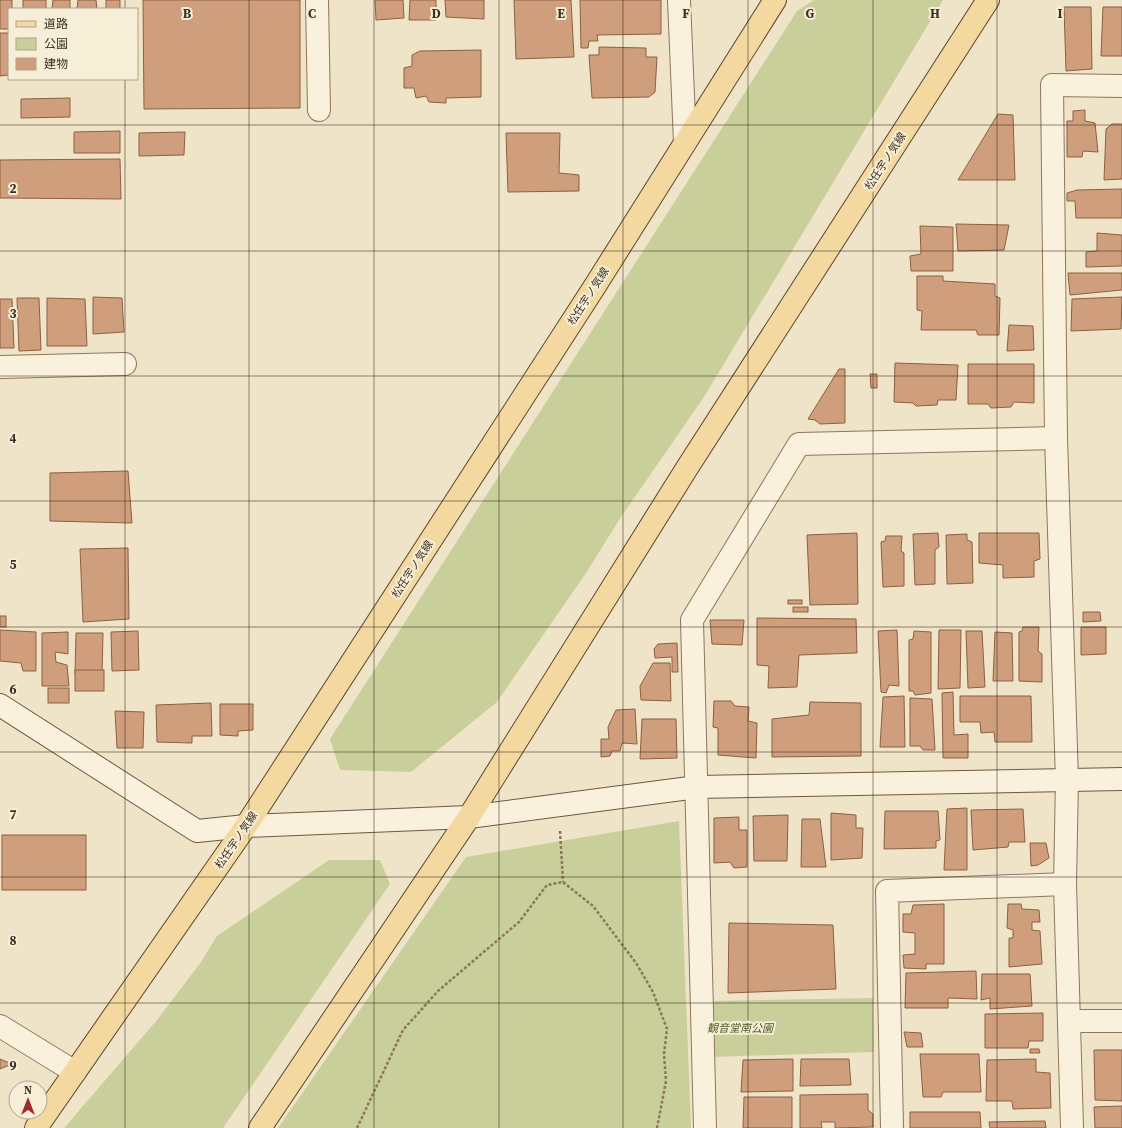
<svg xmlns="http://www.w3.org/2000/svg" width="1122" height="1128" font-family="'Source Serif 4','Noto Sans JP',serif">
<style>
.green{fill:#c9cf9b}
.building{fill:#cf9f7d;stroke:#8d5f41}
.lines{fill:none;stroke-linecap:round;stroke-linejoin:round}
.street-casing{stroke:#8d765c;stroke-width:24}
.secondary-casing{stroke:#6f573f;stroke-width:24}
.primary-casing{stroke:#5b4430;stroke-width:24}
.path{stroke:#8d765c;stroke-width:2.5;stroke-dasharray:3 2;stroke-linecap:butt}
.street{stroke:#faf1dc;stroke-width:22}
.secondary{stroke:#faf1dc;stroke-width:22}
.primary{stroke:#f3d9a0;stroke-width:22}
.grid{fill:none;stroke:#3d2e20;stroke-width:1;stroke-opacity:0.55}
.labels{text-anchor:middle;stroke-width:4;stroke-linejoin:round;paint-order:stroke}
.street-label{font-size:11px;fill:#3d2e20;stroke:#f7eed8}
.park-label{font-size:11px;font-style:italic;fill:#4d5a26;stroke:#f7eed8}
.grid-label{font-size:13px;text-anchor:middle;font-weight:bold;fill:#3d2e20;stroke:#f7eed8;stroke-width:4;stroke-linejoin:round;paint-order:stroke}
</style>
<rect width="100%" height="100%" fill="#f0e4c8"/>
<g class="green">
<path d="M814,0H943L704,397L621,517L586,573L497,702L411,772L340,770L330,739L797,11Z"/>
<path d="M679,821L691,1128H278L466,857Z"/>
<path d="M329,860H380L390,884L223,1128H64L157,1020L201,962L217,936Z"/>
<path d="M873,998L874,1052L711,1057L712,1001Z"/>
</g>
<g class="building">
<path d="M0,0H12V9H9V29H0Z"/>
<rect x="23" y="0" width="23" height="9"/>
<path d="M53,0H70V9H52Z"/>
<path d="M78,0H96L97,9H77Z"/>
<rect x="106" y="0" width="14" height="9"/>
<path d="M143,0H300V108L144,109Z"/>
<path d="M375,0H403L404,18L376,20Z"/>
<path d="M410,0H436V20H409Z"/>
<path d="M445,0H484V19L446,17Z"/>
<path d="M514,0H571L574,57L516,59Z"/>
<path d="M580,0H661V34L597,35L598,41H589L588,48H581Z"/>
<path d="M1064,7H1091L1092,69L1066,71Z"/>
<path d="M1103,7H1122V56H1101Z"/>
<path d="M0,33H9V75L0,76Z"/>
<path d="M599,47L646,48V57H657L655,92L649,97L592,98L589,55H599Z"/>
<path d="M481,50V97L446,98V103L429,102L426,96L416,98L414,88H404V68L412,66V55L420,51Z"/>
<path d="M70,98V117L21,118V99Z"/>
<path d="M1085,110V121L1095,123L1098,152L1083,151L1082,157H1067V121H1073V111Z"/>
<path d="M998,114L1013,115L1015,180H958Z"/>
<path d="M1112,124H1122V179L1104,180L1106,129Z"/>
<path d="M120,131V153H74V132Z"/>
<path d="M185,132L184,155L139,156V133Z"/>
<path d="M506,133H560L559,173L579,175V191L508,192Z"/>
<path d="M120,159L121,199L0,198V160Z"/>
<path d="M1122,189V218H1076L1075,201H1067V193L1077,190Z"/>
<path d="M956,224L1009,225L1004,250L958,251Z"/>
<path d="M920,226L953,227V271H911L910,256L921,254Z"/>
<path d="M1097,233L1122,235V266L1086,267V252L1097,251Z"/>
<path d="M1068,273H1122V290L1070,295Z"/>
<path d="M917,276H943V281L995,284V296L1000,298L999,335H978L976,330H921L922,311L917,310Z"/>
<path d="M93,297L122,298L124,332L93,334Z"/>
<path d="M1122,297L1121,329L1071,331L1072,299Z"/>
<path d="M17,298H39L41,350L19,351Z"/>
<path d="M47,298L85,299L87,346H47Z"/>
<path d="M0,299H12L14,348H0Z"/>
<path d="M1009,325L1033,326L1034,350L1007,351Z"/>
<path d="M895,363L958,365L956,400H938L937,405L916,406L913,403L894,402Z"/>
<path d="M968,364H1034V403L1014,402L1011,407L991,408L988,404H968Z"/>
<path d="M839,369H845V423L820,424L815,420L808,419Z"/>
<path d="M870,374H877V388H871Z"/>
<path d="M128,471L132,523L50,521V473Z"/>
<path d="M857,533L858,604L810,605L807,535Z"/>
<path d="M938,533L939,547L935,550V584L915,585L913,534Z"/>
<path d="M979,533H1039L1040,559L1034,561V577L1003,578V565L979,563Z"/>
<path d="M967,534V540L972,542L973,583L947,584L946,535Z"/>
<path d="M886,536H902L901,551L904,553V586L883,587L881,542L885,541Z"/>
<path d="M128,548L129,619L83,622L80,549Z"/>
<rect x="788" y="600" width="14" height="4"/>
<rect x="793" y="607" width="15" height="5"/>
<path d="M1083,612H1100L1101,621L1083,622Z"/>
<rect x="0" y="616" width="6" height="11"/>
<path d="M757,618L856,619L857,653L799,655L797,687L768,688L769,666L757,665Z"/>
<path d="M710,620H744L742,645L712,644Z"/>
<path d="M1023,627H1039L1038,651L1042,654V682L1019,681V632L1022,631Z"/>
<path d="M1081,627H1106V654L1081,655Z"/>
<path d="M0,630L36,632V671H23L21,663L0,661Z"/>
<path d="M897,630L899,686L889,685L886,693L881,692L878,631Z"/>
<path d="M939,630H961L960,688L938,689Z"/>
<path d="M138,631L139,670L112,671L111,632Z"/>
<path d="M914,631L931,632V693L915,695L913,691H909V640L913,639Z"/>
<path d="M966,631H982L985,687L968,688Z"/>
<path d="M68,632V654L55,652L56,662L67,665L69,686H42V633Z"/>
<path d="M995,632L1012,633L1013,681H993Z"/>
<path d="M76,633H103L102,675L75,674Z"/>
<path d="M677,643L678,672H672V657L655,658L654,649L658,644Z"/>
<path d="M653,663H670L671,701L641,700L640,686Z"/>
<rect x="75" y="670" width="29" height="21"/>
<rect x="48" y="688" width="21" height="15"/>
<path d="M953,692L954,735L968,734V758H943L942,693Z"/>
<path d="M904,696L905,747H880L883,697Z"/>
<path d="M960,696H1031L1032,742H995L994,732L981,733L980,722H960Z"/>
<path d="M910,698L932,699L935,750H923L920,746H910Z"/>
<path d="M714,701H731L735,706L749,707L748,721L757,723L756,758L718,755V728L713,727Z"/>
<path d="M810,702L861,703V756L772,757V719L809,715Z"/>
<path d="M211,703L212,736H192V743L157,742L156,705Z"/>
<path d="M220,704H253V730L238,731V736L220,735Z"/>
<path d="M635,709L637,744L622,743L620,751H612L610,756L601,757V739H609L608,727L616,710Z"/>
<path d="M115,711L144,712L143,748H117Z"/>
<path d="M642,719H676L677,758L640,759Z"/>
<path d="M967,808V870H944L947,809Z"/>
<path d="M1023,809L1025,842H1009L1008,847L973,850L971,810Z"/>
<path d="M885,811H938L940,840L936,841V848L884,849Z"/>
<path d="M831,813L856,815V828H863L862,858L831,860Z"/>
<path d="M788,815L787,861H754L753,816Z"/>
<path d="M739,817V830H747V867L734,868L730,862L714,863V818Z"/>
<path d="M802,819H820L826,867H801Z"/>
<rect x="2" y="835" width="84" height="55"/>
<path d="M1030,843H1046L1049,858L1038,865L1031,866Z"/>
<path d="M944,904V964H926V969L904,968L903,955L915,954V933L903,932V914H911L913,905Z"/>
<path d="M1008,904H1021L1022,909L1039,910L1040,922H1032V930L1040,931L1042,964L1009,967V938H1013V930L1007,928Z"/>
<path d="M729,923L833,925L836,989L728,993Z"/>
<path d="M976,971L977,999L948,998V1008H905L906,973Z"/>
<path d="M982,974H1030L1032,1006L990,1009V998L981,1000Z"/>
<path d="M1043,1013V1041H1029L1028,1048H985V1014Z"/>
<path d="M904,1032L921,1033L923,1047H907Z"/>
<path d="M1030,1049H1039L1040,1053H1030Z"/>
<path d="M1094,1050H1122V1101L1095,1100Z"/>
<path d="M920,1054H979L981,1092H943L941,1097H923Z"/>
<path d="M0,1059L12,1064L0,1069Z"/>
<path d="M793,1059V1091L741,1092L743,1060Z"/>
<path d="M801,1059H849L851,1085L800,1086Z"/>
<path d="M1036,1059V1072L1050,1073L1051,1108L1013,1109L1012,1101H986L987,1060Z"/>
<path d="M868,1094V1110L873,1114V1127L835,1128V1122H821L822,1128H800V1095Z"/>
<path d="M744,1097H792V1128H743Z"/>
<path d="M1122,1106V1128H1095L1094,1107Z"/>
<path d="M910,1112H980L981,1128H910Z"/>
<path d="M1045,1121L1046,1128H990L989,1122Z"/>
</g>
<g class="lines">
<g class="street-casing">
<g id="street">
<path d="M317,0L319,110"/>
<path d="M679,0L685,143"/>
<path d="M0,367L125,364"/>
<path d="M1070,1021H1122"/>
<path d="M0,1026L75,1072"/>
<path d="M705,1128L692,620L799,444L1056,438"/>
<path d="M892,1128L887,891L1065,884"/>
<path d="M1072,1128L1065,884L1067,780L1056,438L1052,85L1122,86"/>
</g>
</g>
<g class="secondary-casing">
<path id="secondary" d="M0,705L197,831L246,826L469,817L697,787L1122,779"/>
</g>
<g class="primary-casing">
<g id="primary">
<path d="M36,1128L246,826L595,286L775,0"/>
<path d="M260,1128L469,817L687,468L988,0"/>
</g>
</g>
<g class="path">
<path d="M560,831L563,882"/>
<path d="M357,1128L403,1030L438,991L519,922L547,885L563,882L593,906L636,963L653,992L667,1029L664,1054L666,1081L657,1128"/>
</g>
<use href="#street" class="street"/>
<use href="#secondary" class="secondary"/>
<use href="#primary" class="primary"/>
</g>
<path class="grid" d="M125,0V9M249,0V1128M374,0V1128M499,0V1128M623,0V1128M748,0V1128M873,0V1128M997,0V1128M125,79V1128M0,125H1122M0,251H1122M0,376H1122M0,501H1122M0,627H1122M0,752H1122M0,877H1122M0,1003H1122"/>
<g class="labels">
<g class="street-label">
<text transform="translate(885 161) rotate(-57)" y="4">松任宇ノ気線</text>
<text transform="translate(588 296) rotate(-57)" y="4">松任宇ノ気線</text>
<text transform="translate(412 569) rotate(-57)" y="4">松任宇ノ気線</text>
<text transform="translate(236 840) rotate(-56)" y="4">松任宇ノ気線</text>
</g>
<g class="park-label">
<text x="740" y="1032">観音堂南公園</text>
</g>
</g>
<g class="grid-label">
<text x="187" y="18">B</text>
<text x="312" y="18">C</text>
<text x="436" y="18">D</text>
<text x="561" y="18">E</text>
<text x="686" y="18">F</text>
<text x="810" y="18">G</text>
<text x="935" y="18">H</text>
<text x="1060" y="18">I</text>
<text x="13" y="193">2</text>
<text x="13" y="318">3</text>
<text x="13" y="443">4</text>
<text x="13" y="569">5</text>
<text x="13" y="694">6</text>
<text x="13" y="819">7</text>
<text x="13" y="945">8</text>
<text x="13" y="1070">9</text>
</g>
<rect x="8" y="8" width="130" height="72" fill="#f7eed8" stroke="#ada18e"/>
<rect x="16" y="21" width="20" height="6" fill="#f3d9a0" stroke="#ada18e"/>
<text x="44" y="28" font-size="12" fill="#3d2e20">道路</text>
<rect x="16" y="38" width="20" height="12" fill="#c9cf9b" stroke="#ada18e"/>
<text x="44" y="48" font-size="12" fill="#3d2e20">公園</text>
<rect x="16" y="58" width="20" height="12" fill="#cf9f7d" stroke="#ada18e"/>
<text x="44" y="68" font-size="12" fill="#3d2e20">建物</text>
<g transform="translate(28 1100)"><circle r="19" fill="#f7eed8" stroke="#ada18e"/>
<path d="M0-3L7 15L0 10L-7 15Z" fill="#9e2a2b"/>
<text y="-6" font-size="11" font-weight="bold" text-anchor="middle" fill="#3d2e20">N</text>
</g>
</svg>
